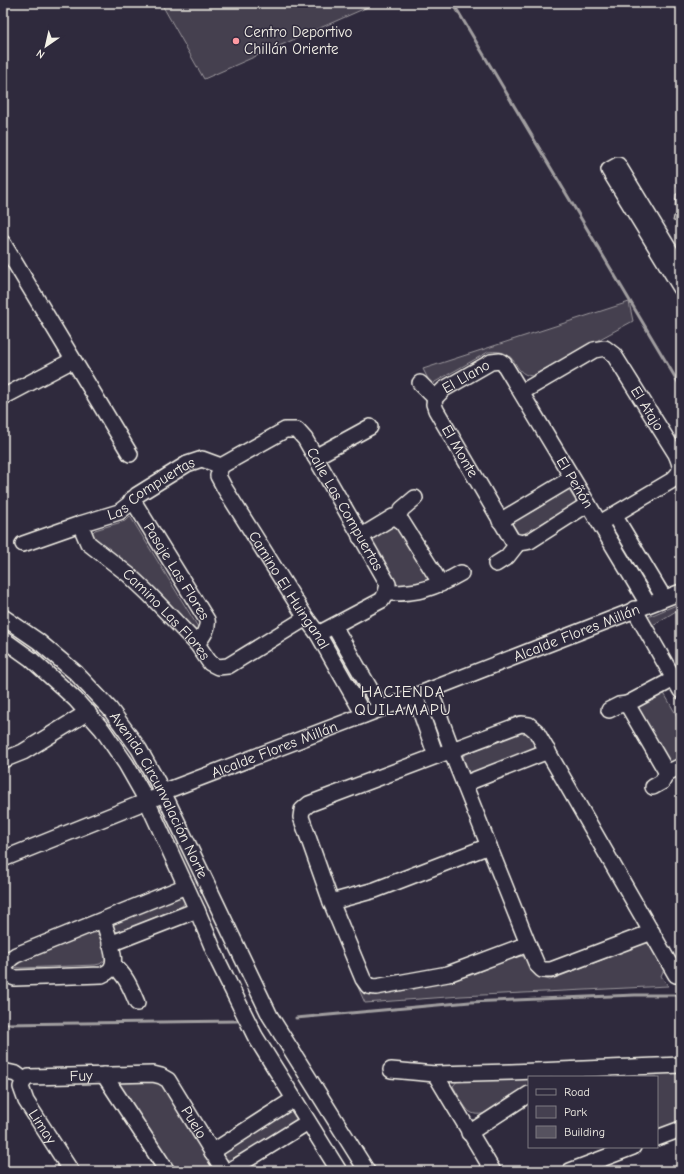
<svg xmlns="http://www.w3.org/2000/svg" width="684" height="1174" font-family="'Comic Neue',sans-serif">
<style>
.green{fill:#454050;stroke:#9c989c}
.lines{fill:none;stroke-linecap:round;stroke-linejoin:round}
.stream{stroke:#a19ea0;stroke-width:3}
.building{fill:#56525f;stroke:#f4f1e8;filter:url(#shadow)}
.minor-casing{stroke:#f4f1e8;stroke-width:18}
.minor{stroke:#2f2a3d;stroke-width:15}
.poi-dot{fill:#ff9aa2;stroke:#2f2a3d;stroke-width:1.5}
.labels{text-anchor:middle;stroke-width:3;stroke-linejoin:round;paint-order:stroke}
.poi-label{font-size:15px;fill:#f4f1e8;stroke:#2f2a3d;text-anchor:start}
.street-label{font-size:15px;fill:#f4f1e8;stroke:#2f2a3d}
.neighbourhood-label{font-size:16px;letter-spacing:1px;fill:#f4f1e8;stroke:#2f2a3d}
</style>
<defs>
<filter id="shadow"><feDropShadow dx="2.5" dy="4.5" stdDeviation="1" flood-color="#0009"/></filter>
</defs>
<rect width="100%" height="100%" fill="#2f2a3d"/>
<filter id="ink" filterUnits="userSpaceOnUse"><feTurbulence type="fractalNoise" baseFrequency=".025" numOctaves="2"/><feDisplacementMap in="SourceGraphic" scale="8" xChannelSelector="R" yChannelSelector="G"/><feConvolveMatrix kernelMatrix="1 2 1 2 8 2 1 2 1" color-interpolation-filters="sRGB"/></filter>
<g filter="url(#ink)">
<g class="green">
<path d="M161,3H377L204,79Z"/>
<path d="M629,302L633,321L532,376C510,374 521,348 488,352L435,382L432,387L423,369Z"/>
<path d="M567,487L577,503L520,536L510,520C530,516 552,500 567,487Z"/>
<path d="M130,516L198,627L199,631L194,634L92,539L91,534L95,530L125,521Z"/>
<path d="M393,523L400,527L432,580L428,582L398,587L372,543L375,536Z"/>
<path d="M681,603V608L648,628L643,619Z"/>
<path d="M332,636L372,705L368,706L327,639Z"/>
<path d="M661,688L681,723V763L669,770L631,705Z"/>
<path d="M525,731L530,734L537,747L470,775L463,757L465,754Z"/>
<path d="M178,895L183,899L185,902L182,906L120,932L113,931L112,924Z"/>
<path d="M85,932L96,933L101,937L105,960L100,964L95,965L21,968L11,967L15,960Z"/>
<path d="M645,943L650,944L665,967L661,976L668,986L461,996L365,1003L357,985L366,992L445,982L471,975L519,955L526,958C531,972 535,977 550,980Z"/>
<path d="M638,1072H681V1125L660,1131L657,1123V1077H639Z"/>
<path d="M529,1077V1089C517,1096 484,1122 470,1112C466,1110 456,1092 453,1086L459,1079Z"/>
<path d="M155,1080L163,1082L216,1168L210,1171H173L114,1081Z"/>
<path d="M291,1111L297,1120L237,1158L229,1160L224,1158L223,1156L226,1150Z"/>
</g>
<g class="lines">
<g class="stream">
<path d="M453,3L681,387"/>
<path d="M296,1018L470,1002L635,995H681"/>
<path d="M3,1024L237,1021"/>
</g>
</g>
<path class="building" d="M679,172H681V222L673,221L674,216H676L677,207H675L676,194H680V188L677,187Z"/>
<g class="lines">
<g class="minor-casing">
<g id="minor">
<path d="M3,243L130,454"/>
<path d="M681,269L618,165L609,170L681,288"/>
<path d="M420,383L435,398"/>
<path id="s1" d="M522,392L594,350L605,348L614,355L676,454C682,468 682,472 671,481L600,523"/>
<path d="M3,397L73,360"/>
<path id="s2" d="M435,398L444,389L491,362L500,361L504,364L648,604"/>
<path id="s3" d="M435,398L434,404L436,410L512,540C519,543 523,543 530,541L588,504"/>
<path d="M315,457L370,427"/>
<path id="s4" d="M221,466L285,430H297L305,439L388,584L386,593L382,600L318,634"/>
<path id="s5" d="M221,466L218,476L225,489L306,618L318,634L364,715"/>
<path id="s6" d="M132,499L207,620C209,629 202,637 197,644"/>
<path d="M614,515L664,598"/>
<path d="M397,518L402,509L415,498"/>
<path d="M500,521L572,478"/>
<path id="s7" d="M80,524L88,543L129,575L149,594L197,644L210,663L218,667L228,666L306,618"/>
<path d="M360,537L393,517L397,518L402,522L441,584"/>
<path id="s8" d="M23,544L80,524L119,512L128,505L137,495L187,464L202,459L221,466"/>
<path d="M496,564L507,557L518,543"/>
<path d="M386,593C417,594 435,588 461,573"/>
<path d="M634,609L681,691"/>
<path id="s9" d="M3,617L38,641L76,673L110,709L139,749L163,792L270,1016L367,1171"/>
<path d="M334,626L381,708"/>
<path d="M3,639L31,659L75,699L102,729L126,764L147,801L197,910L219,963L255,1036L339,1171"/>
<path d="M674,679L627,704L667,773L681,766"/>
<path d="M430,690L452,750"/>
<path d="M415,696L436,756"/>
<path d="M609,710L619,705L627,704"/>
<path d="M451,751L528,944L537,965L542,970H551L652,932"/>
<path d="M3,760L23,752L88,712"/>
<path d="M464,784L548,751"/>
<path d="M653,787L662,782L667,773"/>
<path id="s10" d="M3,859L157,797L163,792L430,690L681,592"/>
<path d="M331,902L375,890L489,846"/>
<path d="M103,920C106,930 116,955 113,964C112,970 107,973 102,975L15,978C0,974 4,962 16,955L186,886"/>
<path d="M110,944L197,910"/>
<path d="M528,944L448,974L376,987L368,986L363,979L331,902L301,817L302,810L309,804L521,724L529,725L536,731L676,975"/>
<path d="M113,965C126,975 131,989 137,1003"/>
<path d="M391,1070L435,1074L511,1072L681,1065"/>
<path d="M3,1071L16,1074L24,1080"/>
<path d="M435,1074L493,1171"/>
<path d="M104,1075L167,1171"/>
<path id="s11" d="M24,1080L29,1077L153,1074L161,1076L168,1080L224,1171"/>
<path id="s12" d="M24,1080L21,1087L26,1101L71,1171"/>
<path d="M469,1133L529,1094"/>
<path d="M657,1138L681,1129"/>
<path d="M212,1152L294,1099"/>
<path d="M229,1171L308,1122"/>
<path d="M570,1171L633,1147"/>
</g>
</g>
<use href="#minor" class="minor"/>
</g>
</g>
<circle class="poi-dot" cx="236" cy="41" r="4"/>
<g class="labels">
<g class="poi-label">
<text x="244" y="37">Centro Deportivo<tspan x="244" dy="17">Chillán Oriente</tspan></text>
</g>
<g class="street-label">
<text dy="5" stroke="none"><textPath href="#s2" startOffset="38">El Llano</textPath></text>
<text dy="5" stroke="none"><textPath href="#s1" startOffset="169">El Atajo</textPath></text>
<text dy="5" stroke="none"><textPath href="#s3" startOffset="60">El Monte</textPath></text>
<text dy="5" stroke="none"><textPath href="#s2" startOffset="219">El Peñón</textPath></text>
<text dy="5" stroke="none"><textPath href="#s8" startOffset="141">Las Compuertas</textPath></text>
<text dy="5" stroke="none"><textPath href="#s4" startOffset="178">Calle Las Compuertas</textPath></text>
<text dy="5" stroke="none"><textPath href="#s6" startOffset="85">Pasaje Las Flores</textPath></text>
<text dy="5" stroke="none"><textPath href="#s5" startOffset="145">Camino El Huinganal</textPath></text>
<text dy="5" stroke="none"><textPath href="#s7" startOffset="127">Camino Las Flores</textPath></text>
<text dy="5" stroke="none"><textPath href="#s10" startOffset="617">Alcalde Flores Millán</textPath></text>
<text dy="5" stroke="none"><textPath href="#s10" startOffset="293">Alcalde Flores Millán</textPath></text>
<text dy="5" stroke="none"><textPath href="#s9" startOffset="241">Avenida Circunvalación Norte</textPath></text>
<text dy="5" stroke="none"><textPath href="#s11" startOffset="58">Fuy</textPath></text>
<text dy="5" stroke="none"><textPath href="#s11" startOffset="196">Puelo</textPath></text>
<text dy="5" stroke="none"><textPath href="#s12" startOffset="53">Limay</textPath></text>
</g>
<g class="neighbourhood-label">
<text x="403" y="697">HACIENDA<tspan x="403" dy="18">QUILAMAPU</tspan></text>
</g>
</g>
<rect width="684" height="1174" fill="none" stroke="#2f2a3d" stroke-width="16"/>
<rect x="8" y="8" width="668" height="1158" fill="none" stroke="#f4f1e8" stroke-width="1.5" filter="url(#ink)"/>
<rect x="528" y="1076" width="130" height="72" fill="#2f2a3d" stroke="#7e7a81"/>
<rect x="536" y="1089" width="20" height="6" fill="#2f2a3d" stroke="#7e7a81"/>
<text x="564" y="1096" font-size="12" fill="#f4f1e8">Road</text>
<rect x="536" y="1106" width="20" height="12" fill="#454050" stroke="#7e7a81"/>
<text x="564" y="1116" font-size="12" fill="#f4f1e8">Park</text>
<rect x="536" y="1126" width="20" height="12" fill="#56525f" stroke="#7e7a81"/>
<text x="564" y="1136" font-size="12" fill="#f4f1e8">Building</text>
<g transform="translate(46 46) rotate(214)" stroke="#2f2a3d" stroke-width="3" paint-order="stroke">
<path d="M0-3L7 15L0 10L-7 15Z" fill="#f4f1e8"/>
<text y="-6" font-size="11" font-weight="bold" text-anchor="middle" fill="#f4f1e8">N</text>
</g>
</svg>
